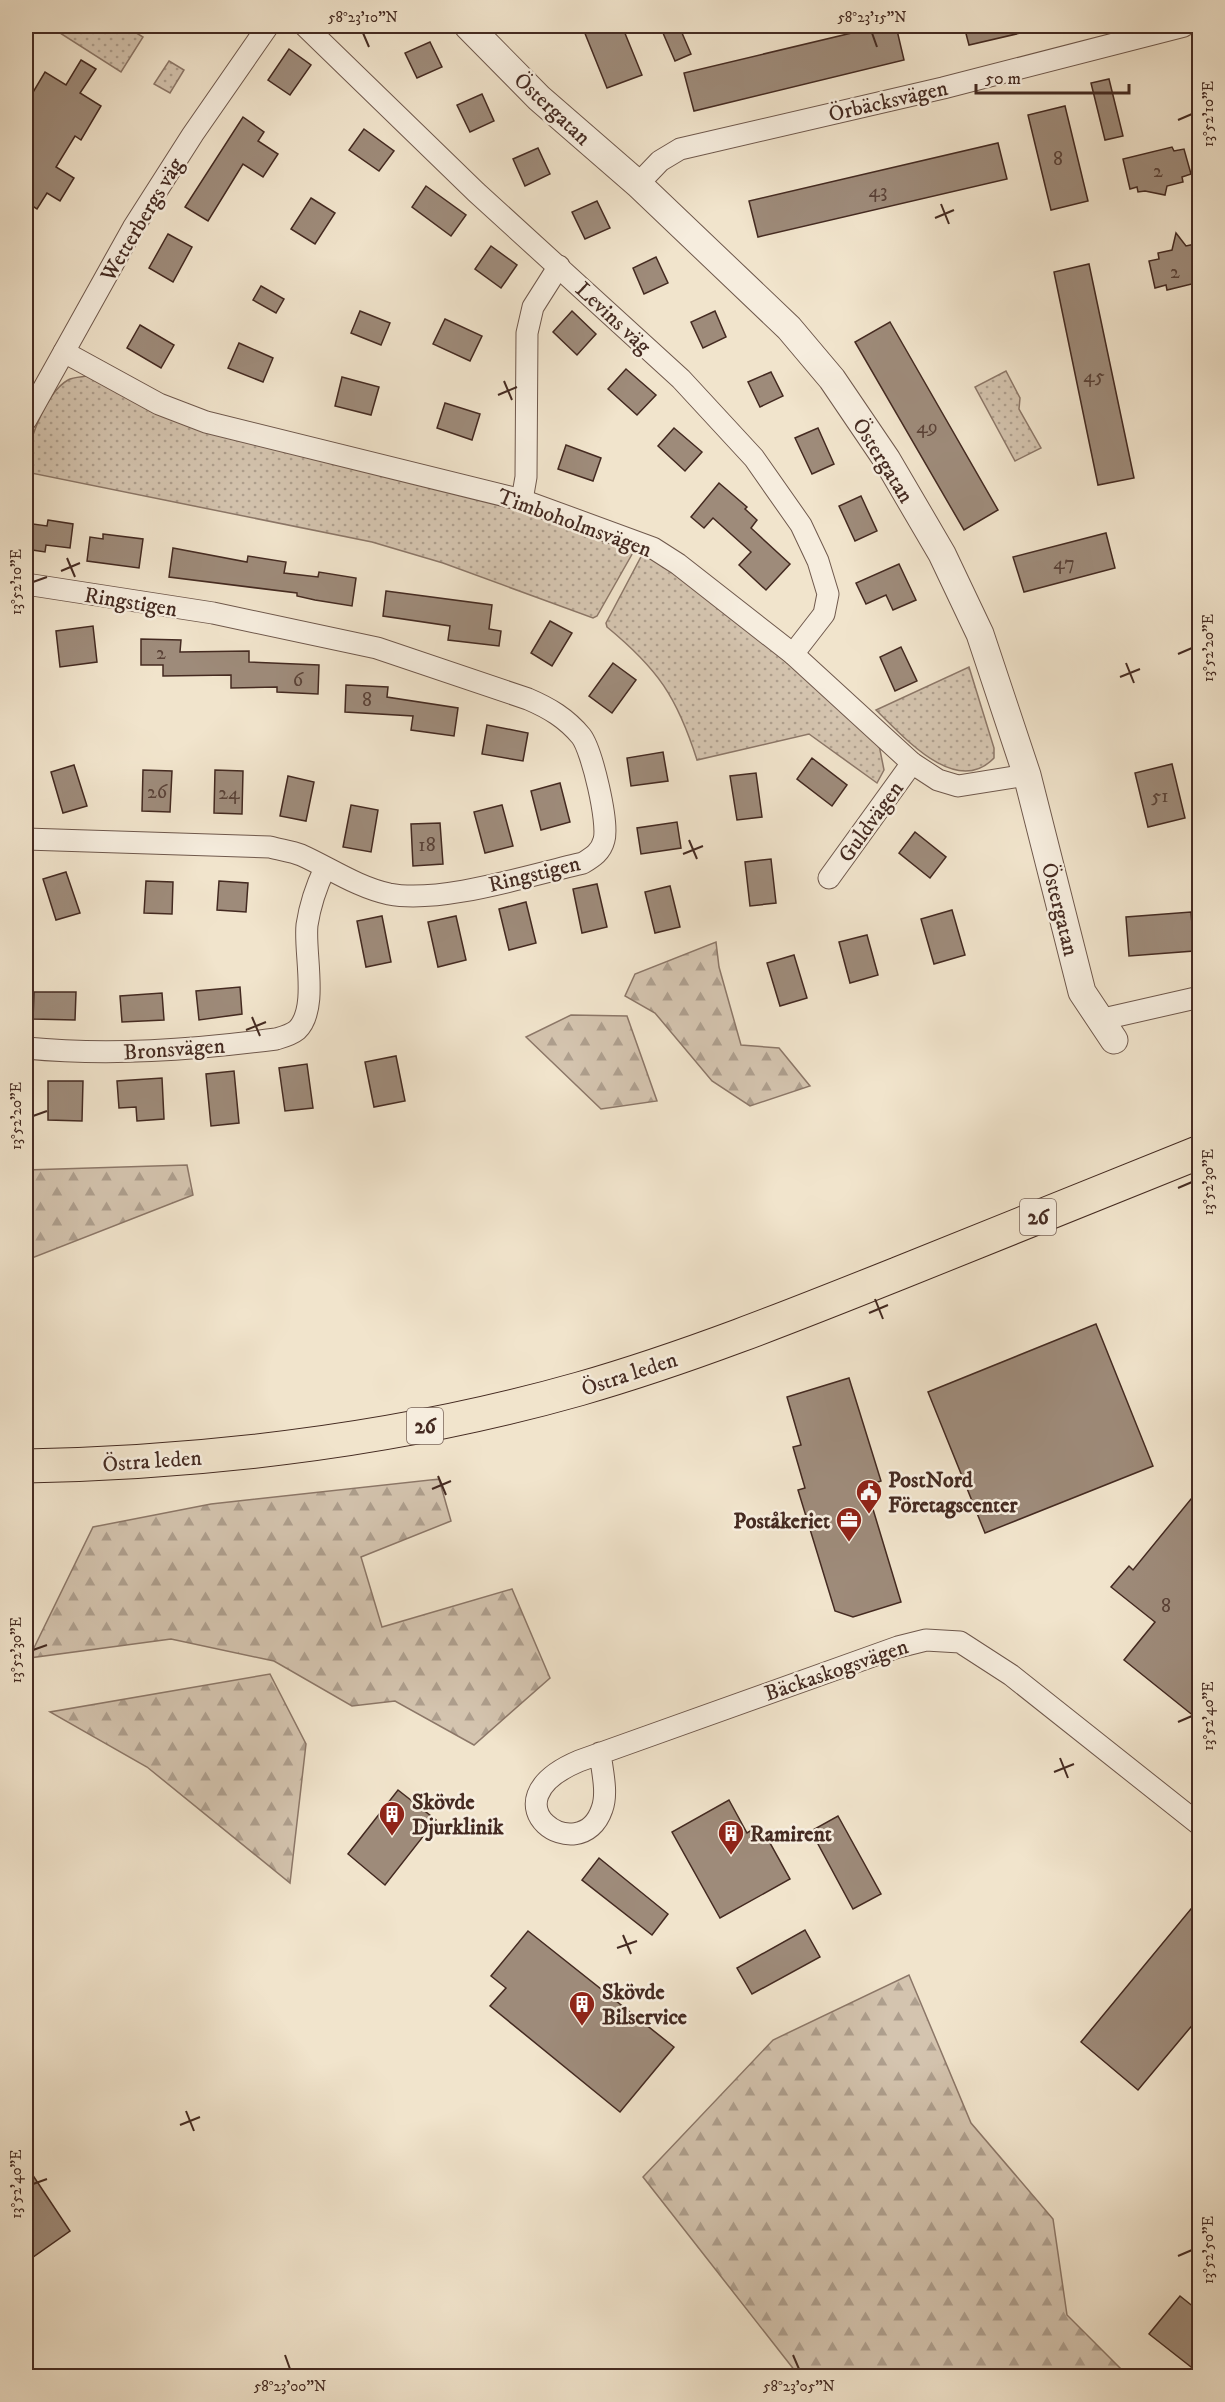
<svg xmlns="http://www.w3.org/2000/svg" width="1225" height="2402" font-family="'IM FELL DW Pica',serif">
<style>
.grass{fill:url(#grass-dots);stroke:#8c7768;stroke-width:1.5}
.forest{fill:url(#forest-firs);stroke:#8c7768;stroke-width:1.5}
.building{fill:#9e8b7a;stroke:#442a21;stroke-width:1.5}
.lines{fill:none;stroke-linecap:round;stroke-linejoin:round}
.minor-casing{stroke:#6f584c;stroke-width:23}
.tertiary-casing{stroke:#6f584c;stroke-width:29}
.trunk-casing{stroke:#442a21;stroke-width:35}
.minor{stroke:#f6edde;stroke-width:21}
.tertiary{stroke:#f6edde;stroke-width:27}
.trunk{stroke:#f1e4cc;stroke-width:33}
.ticks{fill:none;stroke:#442a21;stroke-width:2}
.labels{text-anchor:middle;stroke-width:5;stroke-linejoin:round;paint-order:stroke}
.number-label{font-size:20px;fill:#5a4237}
.shield{fill:#f6edde;stroke:#79645a;stroke-width:1.5}
.shield-label{font-size:21px;font-weight:bold;fill:#442a21}
.street-label{font-size:22px;fill:#442a21;stroke:#f6edde}
.poi-label{font-size:22px;font-weight:bold;fill:#442a21;stroke:#f6edde;text-anchor:start}
.neatline{fill:none;stroke:#442a21;stroke-width:2}
.ticks-label{font-size:15px;text-anchor:middle;fill:#442a21}
</style>
<defs>
<pattern id="grass-dots" width="8" height="8" patternUnits="userSpaceOnUse" patternTransform="scale(1.5)"><rect width="8" height="8" fill="#d4c4af"/><path d="M2 2h.1M6 6h.1" fill="none" stroke="#ae9f8e" stroke-width="1.8" stroke-linecap="round"/></pattern>
<pattern id="forest-firs" width="22" height="20" patternUnits="userSpaceOnUse" patternTransform="scale(1.5)"><rect width="22" height="20" fill="#d4c4af"/><path d="M5 1l3.5 6h-7zM16 11l3.5 6h-7z" fill="#ae9f8e"/></pattern>
</defs>
<rect width="100%" height="100%" fill="#f1e4cc"/>
<filter id="stains"><feTurbulence type="fractalNoise" baseFrequency=".00333" numOctaves="4"/><feColorMatrix values="0 0 0 0 .2 0 0 0 0 .09 0 0 0 0 .02 0 0 0 .5 -.17"/></filter>
<radialGradient id="worn" r=".72"><stop offset=".6" stop-color="#630" stop-opacity="0"/><stop offset="1" stop-color="#630" stop-opacity=".3"/></radialGradient>
<g class="grass">
<path d="M49,26H125L143,37L121,72Z"/>
<path d="M169,61L184,70L170,93L154,84Z"/>
<path d="M1006,371L1020,398L1019,409L1041,448L1015,461L975,387Z"/>
<path d="M87,376L541,516L635,549L597,616L593,618L443,563L372,542L26,472C25,448 45,393 68,380C73,377 81,377 87,376Z"/>
<path d="M643,553L659,561L814,681L879,745L884,770L877,783L809,734L697,760C677,697 658,669 607,627L606,623Z"/>
<path d="M969,667L994,748V758C956,798 903,736 876,710Z"/>
</g>
<g class="forest">
<path d="M716,942L719,967L741,1045L779,1048L810,1086L750,1106L712,1081L655,1013L625,996L635,974Z"/>
<path d="M571,1015L627,1016L657,1101L601,1109L526,1037Z"/>
<path d="M187,1165L193,1195L32,1258L26,1256V1170Z"/>
<path d="M439,1479L451,1521L361,1557L382,1627L512,1589L550,1678L474,1745L395,1701L352,1706L274,1661L171,1639L29,1658L93,1527L211,1504Z"/>
<path d="M270,1674L306,1744L290,1883L147,1767L50,1712Z"/>
<path d="M909,1975L971,2123L1053,2219L1067,2315L1128,2376H799L643,2177L773,2040Z"/>
</g>
<g class="building">
<path d="M582,26H622L642,75L607,88Z"/>
<path d="M660,26H679L691,54L675,61Z"/>
<path d="M881,26H896L904,60L694,111L684,73Z"/>
<path d="M964,26H1024L1025,32L969,45Z"/>
<path d="M430,42L442,67L417,78L405,53Z"/>
<path d="M289,49L311,65L290,95L268,80Z"/>
<path d="M81,60L96,69L80,93L101,106L81,140L75,136L56,167L74,178L60,201L47,193L37,209L26,202V104L45,72L66,85Z"/>
<path d="M1109,79L1123,136L1105,140L1091,83Z"/>
<path d="M482,94L494,121L470,132L457,105Z"/>
<path d="M1065,106L1088,201L1051,210L1028,115Z"/>
<path d="M243,117L264,132L258,141L278,154L263,177L243,164L208,221L185,207Z"/>
<path d="M364,129L394,151L379,171L349,150Z"/>
<path d="M998,143L1007,179L758,237L749,201Z"/>
<path d="M1172,147L1174,151L1184,149L1191,174L1182,177L1183,182L1167,186L1165,195L1145,191L1138,192L1137,187L1130,189L1123,159Z"/>
<path d="M538,148L550,174L525,186L513,159Z"/>
<path d="M426,186L466,215L451,236L412,207Z"/>
<path d="M311,198L335,213L315,244L291,229Z"/>
<path d="M597,201L610,228L585,239L572,212Z"/>
<path d="M1176,233L1186,246L1200,243V282L1167,290L1166,285L1155,288L1149,261L1159,259L1158,253L1172,250Z"/>
<path d="M168,234L192,247L173,282L149,268Z"/>
<path d="M491,246L517,265L501,288L475,269Z"/>
<path d="M656,257L668,283L644,294L633,268Z"/>
<path d="M1089,264L1134,478L1098,485L1054,272Z"/>
<path d="M261,286L284,299L276,313L253,300Z"/>
<path d="M360,311L390,323L381,345L351,333Z"/>
<path d="M572,311L596,334L577,355L553,332Z"/>
<path d="M715,311L726,337L703,348L691,322Z"/>
<path d="M445,319L482,336L470,361L433,344Z"/>
<path d="M890,322L998,510L964,530L855,342Z"/>
<path d="M140,325L174,345L161,368L127,348Z"/>
<path d="M239,343L273,358L263,382L228,368Z"/>
<path d="M626,369L656,395L637,415L608,389Z"/>
<path d="M771,372L783,396L760,407L748,382Z"/>
<path d="M342,377L379,387L371,415L335,406Z"/>
<path d="M445,403L480,414L472,440L437,428Z"/>
<path d="M674,428L702,452L685,471L658,446Z"/>
<path d="M818,428L834,464L812,474L795,438Z"/>
<path d="M566,445L601,458L593,481L558,469Z"/>
<path d="M719,483L747,507L745,509L757,520L751,528L790,564L766,590L739,565L751,552L713,518L704,528L691,517Z"/>
<path d="M861,496L877,531L855,541L839,506Z"/>
<path d="M48,520L73,524L70,548L46,545L45,552L26,549V523L47,526Z"/>
<path d="M1106,533L1115,568L1024,592L1013,557Z"/>
<path d="M103,534L143,539L139,568L87,561L90,537L103,539Z"/>
<path d="M173,548L247,562L248,556L286,562L284,573L318,577L319,572L356,578L352,606L315,600L297,596V593L169,577Z"/>
<path d="M899,564L916,600L893,610L886,595L866,604L856,583Z"/>
<path d="M386,591L492,605L489,629L501,631L499,646L448,640L450,626L383,616Z"/>
<path d="M550,621L572,633L552,666L531,653Z"/>
<path d="M93,626L97,662L60,667L56,631Z"/>
<path d="M141,639L181,640L180,652L249,651V662L319,665L318,694L277,692V687L231,688V675L163,676V665H141Z"/>
<path d="M901,647L917,681L895,691L880,657Z"/>
<path d="M613,663L636,680L612,713L589,696Z"/>
<path d="M346,685L388,687L387,697L458,708L454,736L411,730L413,716L345,712Z"/>
<path d="M487,725L528,733L523,761L482,754Z"/>
<path d="M663,752L668,781L631,786L627,758Z"/>
<path d="M812,758L847,785L832,806L797,779Z"/>
<path d="M1172,764L1185,818L1148,827L1135,773Z"/>
<path d="M74,765L87,806L63,813L51,772Z"/>
<path d="M143,770L172,771L170,812L142,811Z"/>
<path d="M215,770L243,771L242,814L214,813Z"/>
<path d="M756,773L762,817L737,820L730,776Z"/>
<path d="M288,776L314,782L306,821L280,816Z"/>
<path d="M560,783L570,822L541,830L531,791Z"/>
<path d="M351,805L378,810L371,852L343,847Z"/>
<path d="M502,805L513,846L485,853L474,812Z"/>
<path d="M677,822L681,848L641,854L637,828Z"/>
<path d="M440,823L443,864L413,866L411,824Z"/>
<path d="M915,832L946,857L930,878L899,853Z"/>
<path d="M771,859L776,903L750,906L745,862Z"/>
<path d="M66,872L80,913L56,920L43,879Z"/>
<path d="M146,881L173,882L172,914L144,913Z"/>
<path d="M219,881L248,883L246,912L217,910Z"/>
<path d="M597,884L607,927L582,933L573,889Z"/>
<path d="M670,886L680,927L655,933L645,892Z"/>
<path d="M526,902L536,943L509,950L499,909Z"/>
<path d="M952,910L965,955L934,964L921,919Z"/>
<path d="M1191,912L1194,951L1129,956L1126,917Z"/>
<path d="M382,916L391,962L366,967L357,921Z"/>
<path d="M456,916L466,960L438,967L428,922Z"/>
<path d="M867,935L878,975L850,983L839,942Z"/>
<path d="M794,955L807,998L780,1006L767,963Z"/>
<path d="M240,987L242,1014L199,1020L196,991Z"/>
<path d="M34,992H76L75,1020L33,1019Z"/>
<path d="M162,993L164,1020L122,1022L120,996Z"/>
<path d="M396,1056L405,1101L374,1107L365,1062Z"/>
<path d="M307,1064L313,1108L285,1111L279,1068Z"/>
<path d="M234,1071L239,1123L211,1126L206,1074Z"/>
<path d="M162,1078L164,1119L137,1121L136,1107L119,1108L117,1081Z"/>
<path d="M48,1081H83L82,1121L48,1120Z"/>
<path d="M1096,1324L1153,1466L985,1533L928,1392Z"/>
<path d="M849,1378L881,1481L866,1486L901,1602L853,1617L835,1611L798,1490L805,1488L793,1447L801,1445L787,1397Z"/>
<path d="M1200,1488V1721L1124,1660L1155,1622L1111,1587L1129,1566L1133,1570Z"/>
<path d="M398,1790L436,1820L385,1885L348,1854Z"/>
<path d="M729,1800L747,1833L760,1825L790,1879L720,1918L672,1832Z"/>
<path d="M838,1816L881,1894L853,1909L811,1831Z"/>
<path d="M599,1858L668,1914L652,1935L582,1880Z"/>
<path d="M1200,1898V2016L1138,2090L1081,2042Z"/>
<path d="M805,1930L820,1957L752,1994L737,1968Z"/>
<path d="M528,1931L674,2047L620,2112L490,2006L506,1988L491,1976Z"/>
<path d="M26,2165L70,2231L26,2262Z"/>
<path d="M1180,2296L1200,2312V2374L1149,2334Z"/>
</g>
<g class="lines">
<g class="minor-casing">
<g id="minor">
<path d="M305,26L476,192L681,379L754,458L801,525L818,561L828,594L824,614L793,654"/>
<path d="M638,184L660,161L680,149L943,88L1184,26"/>
<path d="M64,352L159,404L206,422L522,500L653,548L678,564L793,654L912,763L938,780L958,786L1027,775"/>
<path d="M26,420L133,228L193,134L268,26"/>
<path d="M522,500L526,477L527,333L533,307L559,266"/>
<path d="M26,584L213,613L377,648L528,699C549,708 566,718 581,736C592,750 609,823 604,840C601,852 593,857 583,863C530,875 441,904 389,894C357,887 330,868 301,855C291,851 280,850 270,847L26,839"/>
<path d="M829,878L912,763"/>
<path d="M1099,1020L1200,997"/>
<path d="M26,1048C110,1056 192,1050 276,1039C283,1037 291,1035 297,1030C319,1009 304,953 307,925C310,905 316,887 325,868"/>
<path d="M600,1753C602,1770 608,1793 602,1809C581,1871 480,1803 579,1761L898,1647L926,1640L960,1642L1011,1675L1200,1825"/>
</g>
</g>
<g class="tertiary-casing">
<path id="tertiary" d="M468,26L539,98L638,184L789,328L832,379L887,460L942,554L980,634L1027,775L1082,992L1114,1040"/>
</g>
<g class="trunk-casing">
<path id="trunk" d="M26,1466C212,1462 399,1440 579,1389C687,1358 792,1316 897,1274C998,1233 1099,1192 1200,1152"/>
</g>
<use href="#minor" class="minor"/>
<use href="#tertiary" class="tertiary"/>
<use href="#trunk" class="trunk"/>
</g>
<path class="ticks" d="M363,33L369,47M872,33L877,47M1178,120L1192,114M941,204L949,224M935,218L954,210M504,381L512,400M498,395L517,387M67,558L75,577M61,571L80,563M33,582L47,577M1178,654L1192,648M1126,663L1134,683M1120,677L1140,669M689,840L697,859M683,854L703,846M252,1017L260,1036M246,1030L266,1022M33,1116L47,1111M1178,1188L1192,1182M875,1299L883,1319M869,1313L888,1305M438,1476L446,1495M432,1489L451,1481M33,1650L47,1645M1178,1722L1192,1716M1060,1758L1068,1778M1054,1772L1074,1764M623,1935L631,1954M617,1948L637,1941M186,2111L194,2131M180,2125L200,2117M33,2184L47,2179M1178,2256L1192,2250M285,2355L290,2369M793,2355L799,2369"/>
<defs>
<g id="civic-pin" transform="scale(1.35)"><path d="M0 17L-7.5 6A9.5 9.5 0 1 1 7.5 6Z" fill="#8f2418" stroke="#f6edde"/><path d="M-.6-6.5H3V-4.5H.6V-3L4-1V1h2V6H-6V1h2V-1L-.6-3ZM-1.2 2.5V6h2.4V2.5Z" fill="#fff"/></g>
<g id="office-pin" transform="scale(1.35)"><path d="M0 17L-7.5 6A9.5 9.5 0 1 1 7.5 6Z" fill="#8f2418" stroke="#f6edde"/><path d="M-6-3h4V-5.5h4V-3h4V5H-6ZM-1-4.5V-3h2v-1.5ZM-6 0V1H6V0Z" fill="#fff"/></g>
<g id="building-pin" transform="scale(1.35)"><path d="M0 17L-7.5 6A9.5 9.5 0 1 1 7.5 6Z" fill="#8f2418" stroke="#f6edde"/><path d="M-4-6H4V6H1V3H-1V6H-4ZM-2.5-4.3h1.7v1.8h-1.7ZM.8-4.3h1.7v1.8H.8ZM-2.5-1h1.7V.8h-1.7ZM.8-1h1.7V.8H.8Z" fill="#fff"/></g>
</defs>
<g fill-rule="evenodd">
<use href="#civic-pin" x="869" y="1492"/>
<use href="#office-pin" x="849" y="1520"/>
<use href="#building-pin" x="392" y="1814"/>
<use href="#building-pin" x="731" y="1833"/>
<use href="#building-pin" x="582" y="2004"/>
</g>
<g class="labels">
<g class="number-label">
<text x="1058" y="165">8</text>
<text x="1158" y="177">2</text>
<text x="878" y="197">43</text>
<text x="1175" y="278">2</text>
<text x="1094" y="382">45</text>
<text x="927" y="433">49</text>
<text x="1064" y="569">47</text>
<text x="161" y="659">2</text>
<text x="298" y="686">6</text>
<text x="367" y="706">8</text>
<text x="157" y="798">26</text>
<text x="229" y="799">24</text>
<text x="1160" y="802">51</text>
<text x="427" y="851">18</text>
<text x="1166" y="1612">8</text>
</g>
<g class="shield">
<rect x="1020" y="1199" width="36" height="36" rx="4.5"/>
<rect x="407" y="1408" width="36" height="36" rx="4.5"/>
</g>
<g class="shield-label">
<text x="1038" y="1224">26</text>
<text x="425" y="1433">26</text>
</g>
<g class="street-label">
<text transform="translate(888 100) rotate(-13)" y="8">Örbäcksvägen</text>
<text transform="translate(553 108) rotate(43)" y="8">Östergatan</text>
<text transform="translate(141 219) rotate(-59)" y="8">Wetterbergs väg</text>
<text transform="translate(614 317) rotate(43)" y="8">Levins väg</text>
<text transform="translate(884 460) rotate(58)" y="8">Östergatan</text>
<text transform="translate(575 522) rotate(20)" y="8">Timboholmsvägen</text>
<text transform="translate(131 601) rotate(9)" y="8">Ringstigen</text>
<text transform="translate(870 821) rotate(-54)" y="8">Guldvägen</text>
<text transform="translate(534 873) rotate(-14)" y="8">Ringstigen</text>
<text transform="translate(1061 909) rotate(76)" y="8">Östergatan</text>
<text transform="translate(174 1048) rotate(-4)" y="8">Bronsvägen</text>
<text transform="translate(629 1373) rotate(-18)" y="8">Östra leden</text>
<text transform="translate(152 1460) rotate(-4)" y="8">Östra leden</text>
<text transform="translate(836 1669) rotate(-19)" y="8">Bäckaskogsvägen</text>
</g>
<g class="poi-label">
<text x="888" y="1487">PostNord<tspan x="888" dy="25">Företagscenter</tspan></text>
<text x="830" y="1528" text-anchor="end">Poståkeriet</text>
<text x="412" y="1809">Skövde<tspan x="412" dy="25">Djurklinik</tspan></text>
<text x="750" y="1841">Ramirent</text>
<text x="602" y="1999">Skövde<tspan x="602" dy="25">Bilservice</tspan></text>
</g>
</g>
<rect width="1225" height="2402" fill="none" stroke="#f1e4cc" stroke-width="66"/>
<path d="M976 84v9h153v-9" fill="none" stroke="#442a21" stroke-width="3"/>
<text x="985" y="84" font-size="18" fill="#442a21" stroke="#f6edde" stroke-width="4.5" paint-order="stroke">50 m</text>
<rect x="33" y="33" width="1159" height="2336" class="neatline"/>
<g class="ticks-label">
<text x="363" y="22">58°23'10"N</text>
<text x="872" y="22">58°23'15"N</text>
<text transform="translate(1208 114) rotate(-90)" y="5">13°52'10"E</text>
<text transform="translate(16 582) rotate(-90)" y="5">13°52'10"E</text>
<text transform="translate(1208 648) rotate(-90)" y="5">13°52'20"E</text>
<text transform="translate(16 1116) rotate(-90)" y="5">13°52'20"E</text>
<text transform="translate(1208 1182) rotate(-90)" y="5">13°52'30"E</text>
<text transform="translate(16 1650) rotate(-90)" y="5">13°52'30"E</text>
<text transform="translate(1208 1716) rotate(-90)" y="5">13°52'40"E</text>
<text transform="translate(16 2184) rotate(-90)" y="5">13°52'40"E</text>
<text transform="translate(1208 2250) rotate(-90)" y="5">13°52'50"E</text>
<text x="290" y="2391">58°23'00"N</text>
<text x="799" y="2391">58°23'05"N</text>
</g>
<rect width="100%" height="100%" filter="url(#stains)"/>
<rect width="100%" height="100%" fill="url(#worn)"/>
</svg>
